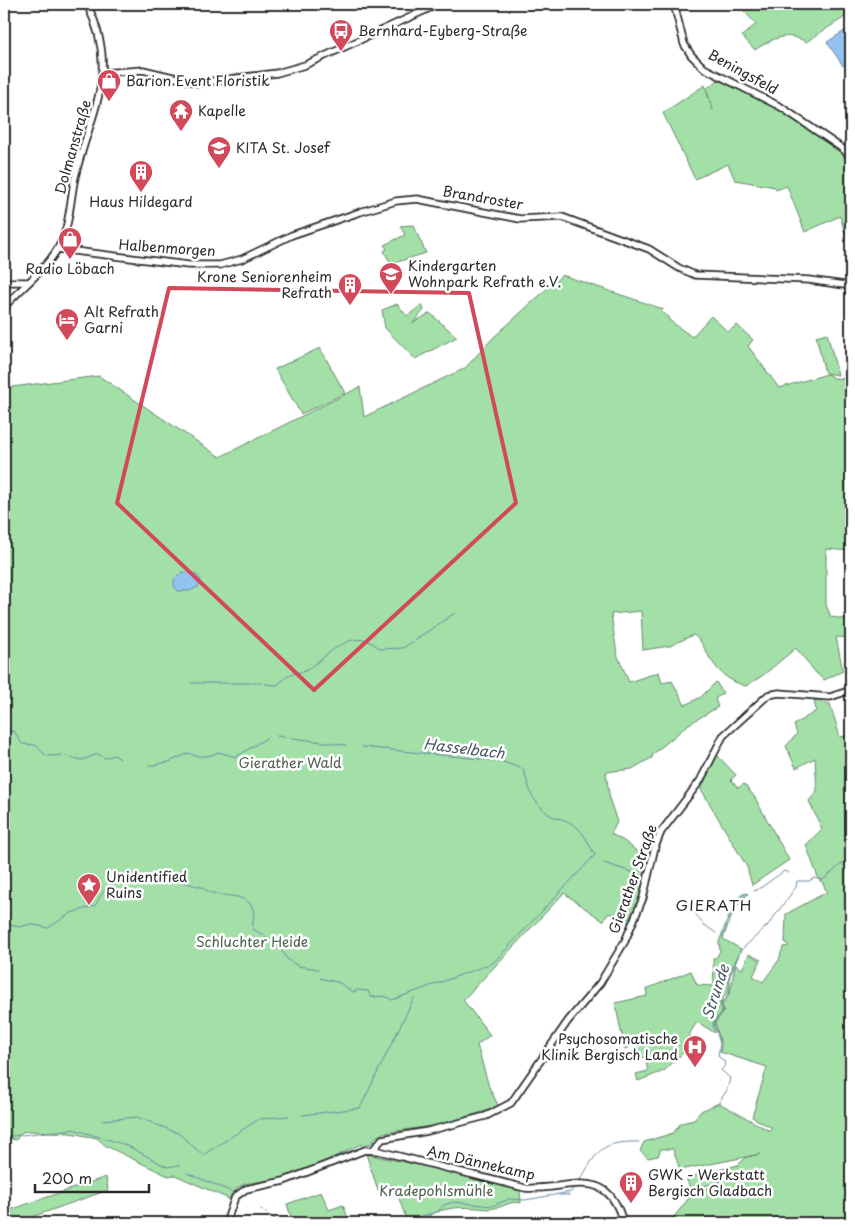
<svg xmlns="http://www.w3.org/2000/svg" width="855" height="1227" font-family="'Playpen Sans',sans-serif">
<style>
.green{fill:#a2e0a8;stroke:#66866a}
.water{fill:#92c4ef;stroke:#6987a1}
.lines{fill:none;stroke-linecap:round;stroke-linejoin:round}
.stream{stroke:#6987a1;stroke-width:1}
.secondary-casing{stroke:#2b2b2b;stroke-width:9}
.secondary{stroke:#fff;stroke-width:5.5}
.marked{fill:none;stroke:#d1495b;stroke-width:4;stroke-linejoin:round}
.labels{text-anchor:middle;stroke-width:5;stroke-linejoin:round;paint-order:stroke}
.poi-label{font-size:14px;fill:#2b2b2b;stroke:#fff;text-anchor:start}
.street-label{font-size:14px;fill:#2b2b2b;stroke:#fff}
.park-label{font-size:14px;fill:#4f6150;stroke:#fff}
.water-label{font-size:15px;font-style:italic;fill:#4a5966;stroke:#fff}
.neighbourhood-label{font-size:15px;letter-spacing:1px;fill:#2b2b2b;stroke:#fff}
</style>
<rect width="100%" height="100%" fill="#fff"/>
<filter id="ink" filterUnits="userSpaceOnUse"><feTurbulence type="fractalNoise" baseFrequency=".02" numOctaves="2"/><feDisplacementMap in="SourceGraphic" scale="10" xChannelSelector="R" yChannelSelector="G"/><feConvolveMatrix kernelMatrix="1 2 1 2 8 2 1 2 1" color-interpolation-filters="sRGB"/></filter>
<g filter="url(#ink)">
<g class="green">
<path d="M753,4H851V13L806,42C787,31 773,38 755,50L742,36L756,24L744,11Z"/>
<path d="M718,80L778,108L788,117L792,116L839,149L851,160V254L840,216L805,232L787,186L776,190L775,187L735,180L728,164L695,179L663,113L705,85L713,110L706,89Z"/>
<path d="M413,225L426,253L391,264L384,251L387,249L384,245L405,235L400,226Z"/>
<path d="M562,275L663,309L661,312L669,317V320L692,337L711,316L728,332L737,325L753,340L748,346L779,388L827,374L834,378L851,379V551L826,549V605L831,617L851,620V638L836,637L843,671L824,680L816,673L796,648L762,676L746,686C727,681 716,670 707,653C702,645 701,639 693,635L670,646L643,650L641,611L611,614L617,654L629,682L659,672L662,683L672,681L685,705L701,697L716,682L723,693L715,699L718,707L689,724L652,755L653,757L632,769L606,772L610,801L617,822L611,834L624,841L649,861L639,902L631,924L609,913L603,921L564,893L463,1000L490,1035L477,1045L489,1087L499,1107L438,1125L383,1133L376,1137L371,1144L359,1145L294,1176L244,1184L236,1189L229,1199L175,1175L168,1176L106,1146L97,1138L70,1133L29,1131L22,1132L16,1140L4,1137V388L99,376L220,457L360,387L364,417L465,368L493,338Z"/>
<path d="M397,304L407,316L422,305L424,310L413,323L430,313L457,337L415,359L385,328L382,310Z"/>
<path d="M827,333L838,375L825,373L816,336Z"/>
<path d="M320,348L345,393L301,414L275,369Z"/>
<path d="M814,700L830,704L840,737L851,735V1223H669L689,1198L721,1181L691,1190L686,1178L738,1165L746,1157L761,1154L680,1170L673,1149H661L658,1156L648,1158L640,1151L644,1142L673,1133L681,1123L694,1120L701,1111L719,1103L770,1131L772,1128L752,1117L767,1067L720,1052L721,1044L715,1023L724,1011L722,1003C734,995 731,977 736,964L742,969L749,954L761,960L753,976L763,982L779,960L783,947L789,946L785,942L786,914L827,892L822,882L819,880L806,845L822,829L809,801L817,791L815,758L796,768L786,746L797,734L794,725L816,711Z"/>
<path d="M717,755L736,775L731,780L738,788L744,784L754,796L789,860L752,885L747,867L701,789Z"/>
<path d="M745,893L748,894C734,905 728,923 723,939L741,949L729,975V990L720,1003L722,1012L713,1023L715,1033L697,1022L690,1033V1046L664,1071L638,1081L636,1074L648,1071L645,1057L640,1058L635,1045L625,1049L615,1003L647,996L646,989L691,971L697,985L714,986L713,958H716L720,951L719,942L730,913L740,896Z"/>
<path d="M366,1154L437,1169L520,1191L521,1203C511,1200 504,1207 495,1208C488,1210 482,1208 475,1208C456,1206 433,1209 420,1223H390L406,1218L394,1185L378,1190Z"/>
<path d="M106,1177L108,1190L15,1223H4V1212Z"/>
<path d="M321,1192L329,1210L343,1205L350,1223H293L287,1204Z"/>
</g>
<g class="water">
<path d="M846,30L851,37V61L843,66L827,42Z"/>
<path d="M182,572C189,572 197,573 201,580L198,587L189,591H178L174,586V580Z"/>
</g>
<g class="lines">
<g class="stream">
<path d="M191,683H261"/>
<path d="M265,684L277,685C282,681 288,675 293,674C297,672 301,673 305,671C327,657 353,623 380,649L403,648L455,613"/>
<path d="M4,732L14,731L22,744L36,745L45,755L49,756L62,755L82,760L98,754L105,758L114,755L120,759"/>
<path d="M277,736L346,745"/>
<path d="M362,747L500,761L523,769L532,796L538,804"/>
<path d="M149,766L169,762L189,753C197,758 209,757 218,752L236,757L268,737"/>
<path d="M851,821L847,833L851,847"/>
<path d="M604,863L638,874L644,866"/>
<path d="M145,880C160,872 186,884 202,887C214,901 246,889 253,909C255,916 252,922 253,929L276,943L288,960L298,966L318,969"/>
<path d="M754,891L759,889L784,871L789,873"/>
<path d="M687,903L703,924L716,933"/>
<path d="M4,924L20,927L30,924L48,928L71,913L95,906C102,892 114,875 132,883L139,880"/>
<path d="M723,937L734,910L744,895"/>
<path d="M320,978L340,983L353,992L358,990L368,991L371,997L385,996L392,1000L493,963L595,855C589,845 583,829 571,823C558,816 553,821 540,806"/>
<path d="M719,1102L727,1090L730,1078L721,1070L725,1066L724,1061L718,1056L720,1044L714,1023L723,1011L721,1003L726,999L730,990V976L741,950L768,925L796,887L797,881H809L814,878L823,880L851,856"/>
<path d="M302,1115L360,1108L414,998"/>
<path d="M102,1120L137,1117L178,1133L203,1155L259,1119L289,1116"/>
<path d="M4,1137L73,1129L126,1145L167,1167L179,1165"/>
<path d="M187,1173L235,1193"/>
<path d="M578,1183C598,1152 598,1141 639,1142"/>
<path d="M559,1195H569"/>
<path d="M261,1209L280,1223"/>
<path d="M406,1220L415,1222"/>
<path d="M415,1223L419,1217L437,1212L444,1205L453,1202L492,1206L509,1199L525,1200L571,1192L573,1188"/>
</g>
<g class="secondary-casing">
<g id="secondary">
<path d="M674,4L684,44L691,55L704,68L781,107L843,149L851,157"/>
<path d="M103,73L143,70L198,83L277,73L305,65L439,4"/>
<path d="M58,249L188,265H220L242,259L292,235L360,212L396,201L417,199L520,219L562,217L649,249L679,268L695,275L809,280L851,286"/>
<path d="M4,282H27"/>
<path d="M4,307C20,289 47,268 58,248C70,228 70,200 75,177C90,112 121,73 87,4"/>
<path d="M373,1150L382,1139L428,1131L486,1116L511,1103L568,1021L600,983L625,941L643,898L655,847L661,832L700,781L723,736L768,695L779,693L830,697L851,690"/>
<path d="M226,1223L235,1197L246,1189L284,1181L365,1150L379,1151L525,1188C568,1191 608,1163 623,1223"/>
</g>
</g>
<use href="#secondary" class="secondary"/>
</g>
</g>
<path class="marked" d="M169,288L469,293L516,503L314,690L117,503Z"/>
<defs>
<g id="bus-pin" transform="scale(1.25)"><path d="M0 17L-7.5 6A9.5 9.5 0 1 1 7.5 6Z" fill="#d1495b" stroke="#fff"/><path d="M-5-6H5V4H4V6H2V4H-2V6H-4V4H-5ZM-3.5-4V0h7V-4ZM-3.5 1.2v1.5H-2V1.2ZM2 1.2v1.5H3.5V1.2Z" fill="#fff"/></g>
<g id="shop-pin" transform="scale(1.25)"><path d="M0 17L-7.5 6A9.5 9.5 0 1 1 7.5 6Z" fill="#d1495b" stroke="#fff"/><path d="M-5-2.5h2.3a2.7 3.5 0 0 1 5.4 0H5L5.5 6h-11ZM-1.5-2.5h3a1.5 2.3 0 0 0-3 0Z" fill="#fff"/></g>
<g id="temple-pin" transform="scale(1.25)"><path d="M0 17L-7.5 6A9.5 9.5 0 1 1 7.5 6Z" fill="#d1495b" stroke="#fff"/><path d="M0-6L5-2H3V0L6.5 2.5H4V6H1.5V3h-3V6H-4V2.5H-6.5L-3 0V-2H-5Z" fill="#fff"/></g>
<g id="school-pin" transform="scale(1.25)"><path d="M0 17L-7.5 6A9.5 9.5 0 1 1 7.5 6Z" fill="#d1495b" stroke="#fff"/><path d="M0-5L7-2L0 1L-7-2ZM-4 1L0 2.5L4 1V4Q0 6-4 4Z" fill="#fff"/></g>
<g id="building-pin" transform="scale(1.25)"><path d="M0 17L-7.5 6A9.5 9.5 0 1 1 7.5 6Z" fill="#d1495b" stroke="#fff"/><path d="M-4-6H4V6H1V3H-1V6H-4ZM-2.5-4.3h1.7v1.8h-1.7ZM.8-4.3h1.7v1.8H.8ZM-2.5-1h1.7V.8h-1.7ZM.8-1h1.7V.8H.8Z" fill="#fff"/></g>
<g id="hotel-pin" transform="scale(1.25)"><path d="M0 17L-7.5 6A9.5 9.5 0 1 1 7.5 6Z" fill="#d1495b" stroke="#fff"/><path d="M-6-4.5h1.5V1H6V5H4.5V3h-9V5H-6ZM-4 0a1.8 1.8 0 1 1 3.6 0ZM.5 0V-2.5h3Q6-2.5 6 0Z" fill="#fff"/></g>
<g id="sight-pin" transform="scale(1.25)"><path d="M0 17L-7.5 6A9.5 9.5 0 1 1 7.5 6Z" fill="#d1495b" stroke="#fff"/><path d="M0-6L1.8-2.2L6-1.7L2.9 1.2L3.7 5.4L0 3.3L-3.7 5.4L-2.9 1.2L-6-1.7L-1.8-2.2Z" fill="#fff"/></g>
<g id="hospital-pin" transform="scale(1.25)"><path d="M0 17L-7.5 6A9.5 9.5 0 1 1 7.5 6Z" fill="#d1495b" stroke="#fff"/><path d="M-5-5h3v3.5h4V-5h3V5h-3V1.5h-4V5h-3Z" fill="#fff"/></g>
</defs>
<g fill-rule="evenodd">
<use href="#bus-pin" x="341" y="31"/>
<use href="#shop-pin" x="109" y="81"/>
<use href="#temple-pin" x="181" y="111"/>
<use href="#school-pin" x="219" y="148"/>
<use href="#building-pin" x="141" y="172"/>
<use href="#shop-pin" x="70" y="239"/>
<use href="#school-pin" x="391" y="274"/>
<use href="#building-pin" x="350" y="285"/>
<use href="#hotel-pin" x="67" y="320"/>
<use href="#sight-pin" x="89" y="885"/>
<use href="#hospital-pin" x="695" y="1047"/>
<use href="#building-pin" x="631" y="1183"/>
</g>
<g class="labels">
<g class="poi-label">
<text x="358" y="36">Bernhard-Eyberg-Straße</text>
<text x="126" y="86">Barion Event Floristik</text>
<text x="198" y="116">Kapelle</text>
<text x="236" y="153">KITA St. Josef</text>
<text x="141" y="207" text-anchor="middle">Haus Hildegard</text>
<text x="408" y="271">Kindergarten<tspan x="408" dy="16">Wohnpark Refrath e.V.</tspan></text>
<text x="70" y="274" text-anchor="middle">Radio Löbach</text>
<text x="332" y="282" text-anchor="end">Krone Seniorenheim<tspan x="332" dy="16">Refrath</tspan></text>
<text x="84" y="317">Alt Refrath<tspan x="84" dy="16">Garni</tspan></text>
<text x="106" y="882">Unidentified<tspan x="106" dy="16">Ruins</tspan></text>
<text x="678" y="1044" text-anchor="end">Psychosomatische<tspan x="678" dy="16">Klinik Bergisch Land</tspan></text>
<text x="648" y="1180">GWK - Werkstatt<tspan x="648" dy="16">Bergisch Gladbach</tspan></text>
</g>
<g class="street-label">
<text transform="translate(743 72) rotate(29)" y="5">Beningsfeld</text>
<text transform="translate(73 147) rotate(-74)" y="5">Dolmanstraße</text>
<text transform="translate(483 198) rotate(10)" y="5">Brandroster</text>
<text transform="translate(167 248) rotate(4)" y="5">Halbenmorgen</text>
<text transform="translate(633 879) rotate(-70)" y="5">Gierather Straße</text>
<text transform="translate(481 1163) rotate(13)" y="5">Am Dännekamp</text>
</g>
<g class="park-label">
<text x="290" y="768">Gierather Wald</text>
<text x="252" y="947">Schluchter Heide</text>
<text x="436" y="1196">Kradepohlsmühle</text>
</g>
<g class="water-label">
<text transform="translate(464 749) rotate(7)" y="5">Hasselbach</text>
<text transform="translate(716 992) rotate(-72)" y="5">Strunde</text>
</g>
<g class="neighbourhood-label">
<text x="714" y="911">GIERATH</text>
</g>
</g>
<rect width="855" height="1227" fill="none" stroke="#fff" stroke-width="20"/>
<rect x="10" y="10" width="835" height="1207" fill="none" stroke="#2b2b2b" stroke-width="2" filter="url(#ink)"/>
<path d="M35 1184v8h114v-8" fill="none" stroke="#2b2b2b" stroke-width="2.5"/>
<text x="42" y="1184" font-size="15" fill="#2b2b2b" stroke="#ffffff" stroke-width="4" paint-order="stroke">200 m</text>
</svg>
